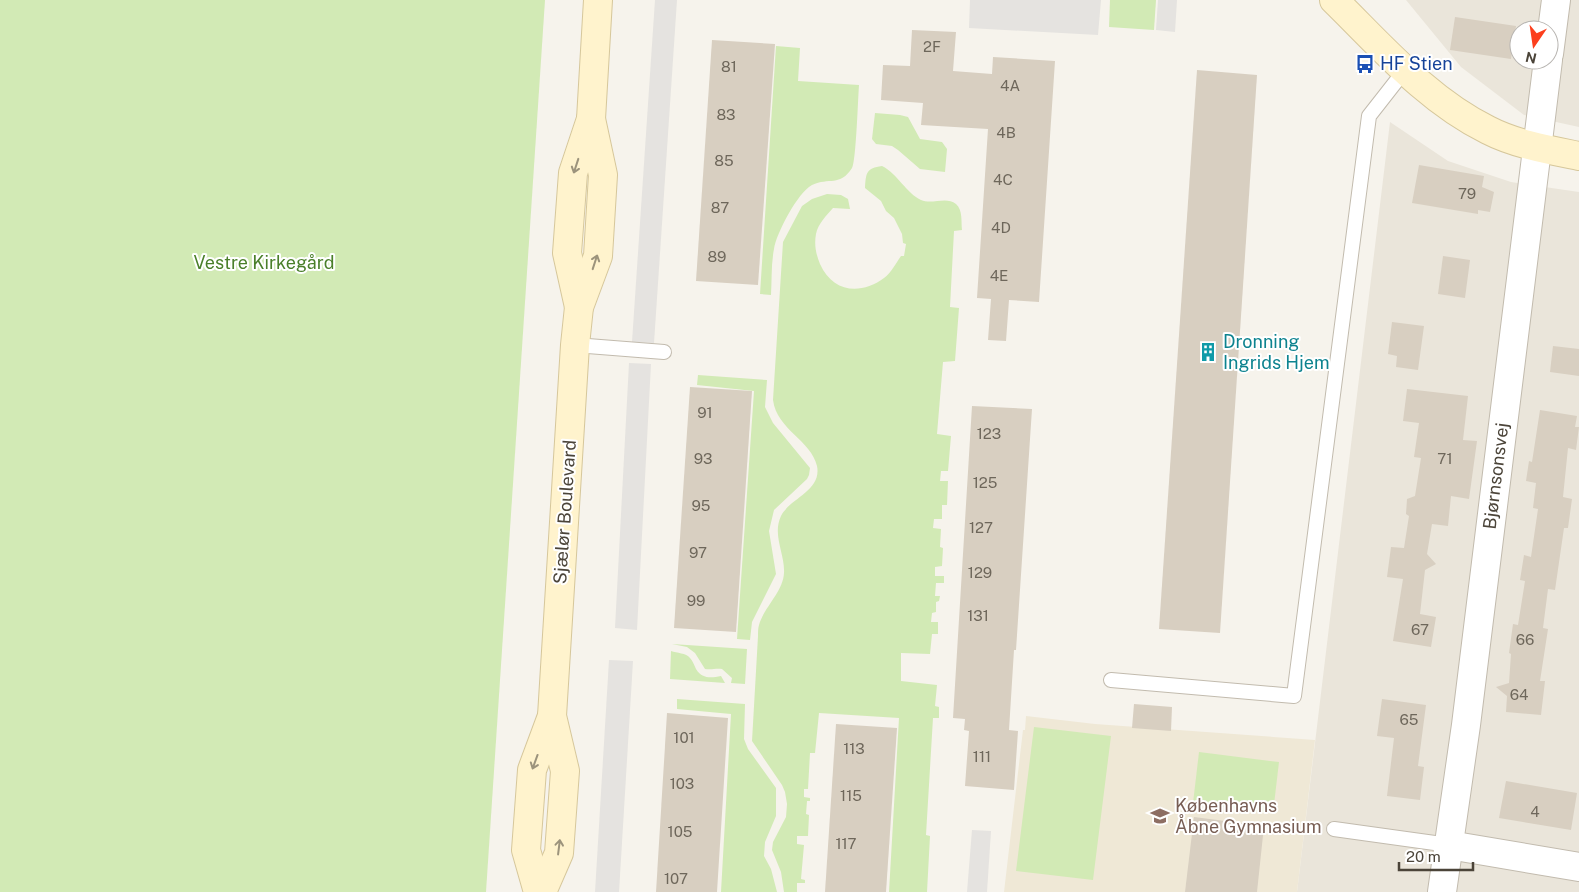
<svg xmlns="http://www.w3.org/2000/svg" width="1579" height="892" font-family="'Public Sans',sans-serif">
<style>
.residential{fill:#eae5da;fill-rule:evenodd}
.education{fill:#efe8d6}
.green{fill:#d2eab5}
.parking{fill:#e5e3e0}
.building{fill:#d8cfc1}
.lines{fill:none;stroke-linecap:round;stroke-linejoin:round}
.lane-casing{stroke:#c2bbae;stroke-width:16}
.street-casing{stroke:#c2bbae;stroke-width:30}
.secondary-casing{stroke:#d6c79b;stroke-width:30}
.lane{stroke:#fff;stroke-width:14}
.street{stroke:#fff;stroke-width:28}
.secondary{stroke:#fff3cd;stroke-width:28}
.oneway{stroke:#9c937c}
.labels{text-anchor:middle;stroke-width:4;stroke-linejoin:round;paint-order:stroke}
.number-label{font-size:15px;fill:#6e675b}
.transit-label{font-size:18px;fill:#164399;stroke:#fff;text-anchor:start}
.park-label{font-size:18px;fill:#4a7f2a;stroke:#fff}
.culture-label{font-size:18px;fill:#0d838f;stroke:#fff;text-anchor:start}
.street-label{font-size:18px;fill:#4b4439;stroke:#fff}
.education-label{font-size:18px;fill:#785e54;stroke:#fff;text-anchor:start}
</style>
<rect width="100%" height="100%" fill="#f6f3ec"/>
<g class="residential">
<path d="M1406,0H1579V127L1524,115L1461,67ZM1519,30H1549V60H1519Z"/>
<path d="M1390,122L1448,161L1511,182L1579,192V892H1297Z"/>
</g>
<path class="education" d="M1026,716L1095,724L1315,740L1297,892H1004L1023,730H1025Z"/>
<g class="green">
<path d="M0,0H545L486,892H0Z"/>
<path d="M1110,0H1156L1154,30L1109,27Z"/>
<path d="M776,46L800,48L798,81L859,85C858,98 856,162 852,168C840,187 829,177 812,185C798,192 776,234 774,249C771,264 772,280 771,295L760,294Z"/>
<path d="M875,113L900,115L908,117L920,139L942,142L947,149L945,172L920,169L898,150L892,146L876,144L872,139Z"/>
<path d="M882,166C898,174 906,193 921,200C932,205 946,196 956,204C963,210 961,222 962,230L954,231L950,307L959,308L955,361L943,362L937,434L951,436L948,471H941L940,481H948L947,505H942V519H934L933,528L941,529L940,547L943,548L942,566L935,567V576H944V583H936L935,596H940L939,601L936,602V612L932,613L931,622H938V634H932L930,654L901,653V681L937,685L935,706L939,707V718H933L926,835L930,836L927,892H889L899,718L819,713L815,753H810L808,789H804V797L810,798V801H807L806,814L809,815L808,836H797V844L804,845L801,879L805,880V883H797V892H784L781,872L772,850L773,842L786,817L787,804L785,792L782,785L752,741L758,636C758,632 758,628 759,625C764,607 783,592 784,573C785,554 772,535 781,516C790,498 822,491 817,466C811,440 777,430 773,400L783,242L802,206L812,199L827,194L841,195L848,199L850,209L833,208C826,216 818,224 816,234C814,245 816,254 820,264C833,293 861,295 884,278C891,273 896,263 901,256H904L906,244L903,243L902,234L894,218L886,211L881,201L865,188C866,173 866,168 882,166Z"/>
<path d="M698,375L767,380L765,407L773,423L810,468L809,475L807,479L774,510L769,531L776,574L752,622L750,640L737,639L754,391L697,385Z"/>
<path d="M672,644L747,649L745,684L731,683L732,678L722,669C716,668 712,670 705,669L695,653L687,647Z"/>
<path d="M671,651C677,653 686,653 690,658C693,661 694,665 696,669C702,679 711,678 721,676L725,683L670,679Z"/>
<path d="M677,699L745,704L744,739L748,749L776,788V816L765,842L764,856L771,869L777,892H721L731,714L677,709Z"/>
<path d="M1034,727L1111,736L1093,880L1016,871Z"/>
<path d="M1199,752L1279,762L1273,813L1193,803Z"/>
</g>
<g class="parking">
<path d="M655,0H677L654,343L632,342Z"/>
<path d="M970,0H1101L1098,35L969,28Z"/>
<path d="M1158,0H1177L1175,32L1156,30Z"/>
<path d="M629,363L651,364L637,630L615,628Z"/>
<path d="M609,660L633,661L619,892H595Z"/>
<path d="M972,830L991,831L987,892H967Z"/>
</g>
<g class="building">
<path d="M1455,17L1516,26L1511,59L1450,50Z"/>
<path d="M912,30L956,32L953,71L992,74L993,57L1055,61L1039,302L1009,300L1006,341L988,340L991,299L977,298L988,129L921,125L923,103L881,100L883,65L910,66Z"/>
<path d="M712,40L775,44L758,285L696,281Z"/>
<path d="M1197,70L1257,75L1220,633L1159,629Z"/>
<path d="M1419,165L1484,176L1482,187L1494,192L1490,212L1478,210V214L1412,203Z"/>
<path d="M1443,256L1470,260L1465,298L1438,294Z"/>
<path d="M1392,322L1424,326L1418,370L1396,367L1397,356L1388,354Z"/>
<path d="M1553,346L1579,349V376L1550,372Z"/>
<path d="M690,387L752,391L736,632L674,628Z"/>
<path d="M1407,389L1468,396L1463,440L1477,441L1469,499L1451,496L1448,526L1432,524L1427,554L1436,564L1425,570L1420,614L1436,617L1431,647L1393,641L1403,579L1387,577L1391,547L1404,548L1409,516L1406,514L1407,499L1415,496L1421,458L1414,457L1419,423L1403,421Z"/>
<path d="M972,406L1032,409L1016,650H1014L1009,730L1018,731L1014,790L965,786L969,731L964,730L965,719L953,718Z"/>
<path d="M1540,410L1577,416L1575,427H1579L1576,450L1568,448L1563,497L1572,499L1568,528H1564L1555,590L1548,589L1543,628L1548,629L1540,681H1545L1541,715L1506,712L1507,696L1496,687L1509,683L1511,654L1509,653L1513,624L1518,625L1525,581L1520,580L1524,555L1531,557L1538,509L1533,508L1536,483L1526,481L1529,461L1532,462Z"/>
<path d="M1382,699L1426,705L1418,766L1424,767L1420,800L1387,796L1394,738L1377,736Z"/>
<path d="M1134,704L1172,707L1171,731L1132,728Z"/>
<path d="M667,713L728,718L717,892H656Z"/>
<path d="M836,724L897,728L886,892H825Z"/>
<path d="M1506,781L1577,793L1571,830L1499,818Z"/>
<path d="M1194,817L1264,826L1257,892H1185Z"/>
</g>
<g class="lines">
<g class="lane-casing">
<g id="lane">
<path d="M575,345L664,352"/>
<path d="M1111,680L1294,696L1369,116L1405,70"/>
<path d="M1334,829L1449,845"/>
</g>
</g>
<g class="street-casing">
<g id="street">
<path d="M1549,54L1556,0"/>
<path d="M1449,845L1579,867"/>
<path d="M1442,892L1466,725L1548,60"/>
</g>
</g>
<g class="secondary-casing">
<g id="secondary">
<path d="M1334,0C1381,46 1427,100 1488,130C1515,144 1549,150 1579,156"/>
<path d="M579,307L567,253L573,173L591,119L598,0"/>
<path d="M538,892L526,850L532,770L552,716"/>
<path d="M542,892L559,853L565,771L552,716L575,345L579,307L598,256L603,175L591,119"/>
</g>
</g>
<use href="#lane" class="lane"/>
<use href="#street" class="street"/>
<use href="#secondary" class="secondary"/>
</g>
<defs><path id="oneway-shaft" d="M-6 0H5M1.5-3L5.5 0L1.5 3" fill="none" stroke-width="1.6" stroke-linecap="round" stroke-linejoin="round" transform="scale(1.25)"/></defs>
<g class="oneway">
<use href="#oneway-shaft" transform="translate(576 166) rotate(108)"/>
<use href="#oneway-shaft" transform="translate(595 262) rotate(-72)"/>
<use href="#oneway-shaft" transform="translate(535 762) rotate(110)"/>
<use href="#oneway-shaft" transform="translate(559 847) rotate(-83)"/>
</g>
<defs>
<g id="bus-bare" transform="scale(1.5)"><path d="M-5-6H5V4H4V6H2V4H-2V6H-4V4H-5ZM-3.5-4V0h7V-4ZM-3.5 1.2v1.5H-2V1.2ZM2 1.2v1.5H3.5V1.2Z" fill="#1a4fb4" stroke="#fff" stroke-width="2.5" paint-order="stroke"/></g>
<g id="building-bare" transform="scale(1.5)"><path d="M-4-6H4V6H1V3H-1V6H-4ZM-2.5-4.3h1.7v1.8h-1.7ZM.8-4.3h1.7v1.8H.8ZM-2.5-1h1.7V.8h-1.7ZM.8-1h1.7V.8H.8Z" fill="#0f9aa8" stroke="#fff" stroke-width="2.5" paint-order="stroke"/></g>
<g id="school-bare" transform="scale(1.5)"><path d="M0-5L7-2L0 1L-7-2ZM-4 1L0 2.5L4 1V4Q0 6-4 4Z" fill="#8d6e63" stroke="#fff" stroke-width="2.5" paint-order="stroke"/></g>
</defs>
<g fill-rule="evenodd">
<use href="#bus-bare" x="1365" y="64"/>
<use href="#building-bare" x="1208" y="352"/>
<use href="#school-bare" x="1160" y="816"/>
</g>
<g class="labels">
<g class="number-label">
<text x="932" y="52">2F</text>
<text x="729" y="72">81</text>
<text x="1010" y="91">4A</text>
<text x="726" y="120">83</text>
<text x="1006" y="138">4B</text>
<text x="724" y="166">85</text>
<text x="1003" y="185">4C</text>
<text x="1467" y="199">79</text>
<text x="720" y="213">87</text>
<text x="1001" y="233">4D</text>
<text x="717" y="262">89</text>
<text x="999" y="281">4E</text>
<text x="705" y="418">91</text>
<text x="989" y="439">123</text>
<text x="703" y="464">93</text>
<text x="1445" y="464">71</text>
<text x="985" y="488">125</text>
<text x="701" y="511">95</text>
<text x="981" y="533">127</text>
<text x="698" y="558">97</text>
<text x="980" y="578">129</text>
<text x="696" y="606">99</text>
<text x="978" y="621">131</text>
<text x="1420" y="635">67</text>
<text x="1525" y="645">66</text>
<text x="1519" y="700">64</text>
<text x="1409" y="725">65</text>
<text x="684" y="743">101</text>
<text x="854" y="754">113</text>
<text x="982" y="762">111</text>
<text x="682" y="789">103</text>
<text x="851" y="801">115</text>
<text x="1535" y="817">4</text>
<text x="680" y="837">105</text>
<text x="846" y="849">117</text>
<text x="676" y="884">107</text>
</g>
<g class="transit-label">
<text x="1380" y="70">HF Stien</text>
</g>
<g class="park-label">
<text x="264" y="269">Vestre Kirkegård</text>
</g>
<g class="culture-label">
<text x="1223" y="348">Dronning<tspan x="1223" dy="21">Ingrids Hjem</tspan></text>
</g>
<g class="street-label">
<text transform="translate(1496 476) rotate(-83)" y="6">Bjørnsonsvej</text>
<text transform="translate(565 512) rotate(-86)" y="6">Sjælør Boulevard</text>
</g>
<g class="education-label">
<text x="1175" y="812">Københavns<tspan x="1175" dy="21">Åbne Gymnasium</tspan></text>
</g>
</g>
<g transform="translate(1534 45) rotate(193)"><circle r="24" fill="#ffffff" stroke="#b7b4b0"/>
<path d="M0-4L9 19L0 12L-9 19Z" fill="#fc3f1d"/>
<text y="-8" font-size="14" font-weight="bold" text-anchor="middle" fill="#4b4439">N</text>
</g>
<path d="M1399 862v8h74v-8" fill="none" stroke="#4b4439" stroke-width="2.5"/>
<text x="1406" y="862" font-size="15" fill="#4b4439" stroke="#ffffff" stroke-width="4" paint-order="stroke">20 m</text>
</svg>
